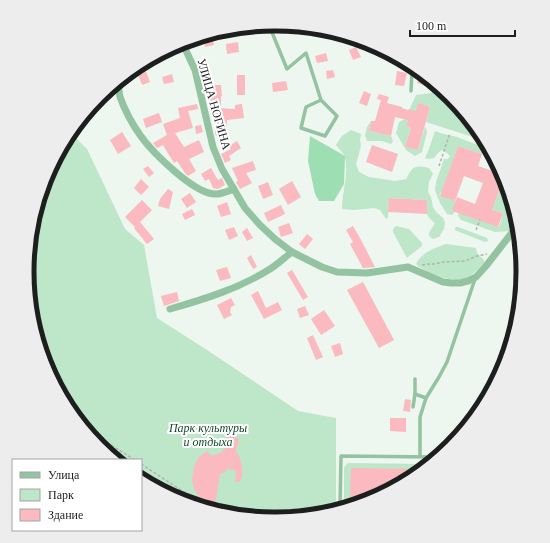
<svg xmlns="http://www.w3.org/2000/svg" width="550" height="543" font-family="Georgia,serif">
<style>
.green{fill:#bee6c9}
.water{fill:#9ddfb2}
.building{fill:#fababf}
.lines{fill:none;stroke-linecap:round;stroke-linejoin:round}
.path{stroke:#aeb5af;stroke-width:1.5;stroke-dasharray:3 2;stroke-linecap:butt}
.lane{stroke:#94c3a1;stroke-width:3.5}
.street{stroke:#94c3a1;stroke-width:7}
.labels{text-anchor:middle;stroke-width:4;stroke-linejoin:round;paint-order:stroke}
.street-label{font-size:12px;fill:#1c1f1d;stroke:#fff}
.park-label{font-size:12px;font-style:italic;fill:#154729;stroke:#fff}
.rim{fill:none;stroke:#1c1f1d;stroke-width:5}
</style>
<rect width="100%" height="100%" fill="#edf6ef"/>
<g class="green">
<path d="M438,88L450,97L479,139L426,122L430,107L419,104L414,119L411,121L408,120L406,126L411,128L405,147L418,150L425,127L426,128L427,132L422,152L415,156L406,150L396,133L399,122L405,119L416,95L431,93Z"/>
<path d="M371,121L369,131L391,136L393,141L391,144L382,141H367L365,135L367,127Z"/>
<path d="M351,130L361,134L360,140L361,146L356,164L359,172L369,177L395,181L406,179C413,166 414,165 429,168L433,174L429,182L428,192L431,197L433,207L436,212L443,218L445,222L444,229L439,237L433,239L429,236V233L435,223C424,214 427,213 427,200L389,198L388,217L386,219L380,210L374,208L354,210L342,209C342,192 349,174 345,158C344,153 339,149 336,145L342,136Z"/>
<path d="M435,131C442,134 450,135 457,137C466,140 474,144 483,146L484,150L482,154L458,146L442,192H441L439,195L456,201L454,213L452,215L447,214L440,203L435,190L436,182L444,159H448L450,156L447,153L442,150L439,152L434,158L428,159L425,158L429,149Z"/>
<path d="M74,136L87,149L125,229L144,245L157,318L207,350L298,411L336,418V507L275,519L180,500L141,474V460H120L100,446L46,366L28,271L46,177Z"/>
<path d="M504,177L513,224L509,231L495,232L461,220L458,216L459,213L499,227L503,213L492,210Z"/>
<path d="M396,226L409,229L422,243V246L408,257L407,258L393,232V229Z"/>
<path d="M456,227H458L487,238L488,241L485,242L457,231L455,230V228Z"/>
<path d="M446,244L476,248L477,253L484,260V263C467,282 457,284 433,274C427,271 421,269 416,264C422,252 435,248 446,244Z"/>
<path d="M348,463L424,464L370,500L344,505V467Z"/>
</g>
<path class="water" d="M310,136L345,156L344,184L334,201H319L315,194L308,161Z"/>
<g class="building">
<path d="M289,27L307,30V31L290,34Z"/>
<path d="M212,36L214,45L205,47L204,38Z"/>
<path d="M238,42L239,52L227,54L226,44Z"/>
<path d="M356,47L361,57L353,60L349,50Z"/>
<path d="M326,53L328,61L317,63L315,56Z"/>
<path d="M145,69L150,82L142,85L137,72Z"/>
<path d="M333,70L335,77L327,79L326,71Z"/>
<path d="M397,71L407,73L404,86L395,85Z"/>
<path d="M172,74L174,82L164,84L162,77Z"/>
<rect x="237" y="75" width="8" height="20"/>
<path d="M420,76L437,88L436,89L417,83Z"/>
<path d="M286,81L288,90L273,92L272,83Z"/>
<path d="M209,85H221L222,96H221V106H210L209,99H210Z"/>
<path d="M364,91L371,94L367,106L359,103Z"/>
<path d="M379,94L389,97L387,103L402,107V108L408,110L409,109L416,111L418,103L430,107L418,150L405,147L411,128L406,126L408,120L395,117L391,136L369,131L371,121H375L381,100L377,99Z"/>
<path d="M197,104L198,109L188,111L193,128L175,133L184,147L199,140L204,152L189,159L196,171L188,176L185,173L177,161L174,163L163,145L157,148L153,143L167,135L163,124L180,118L178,108Z"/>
<path d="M242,104L244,118L227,120L226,137L216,136L215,133L217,108L235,109V105Z"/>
<path d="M159,113L162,122L146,128L143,119Z"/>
<path d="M201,125L203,132L196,134L195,126Z"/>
<path d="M122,132L131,146L118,154L110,140Z"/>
<path d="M237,141L241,148L229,156L231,160L225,163L221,154L231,149L229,146Z"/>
<path d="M372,145L398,154L392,172L366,162Z"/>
<path d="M458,146L482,154L478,166L502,174L504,177L492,210L503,213L498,227L452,211L457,197L475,204L483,183L464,176L455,201L440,196Z"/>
<path d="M253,161L256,170L246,173L252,183L240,189L236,182L238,181L232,168Z"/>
<path d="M148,166L154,173L149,177L143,169Z"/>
<path d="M211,168L218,180L222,178L225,185L218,189L213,188L209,179L205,181L201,174Z"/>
<path d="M141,179L149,187L141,195L134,188Z"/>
<path d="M292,181L301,197L288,205L279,189Z"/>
<path d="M268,182L273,195L263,199L258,186Z"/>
<path d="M168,189L173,192L169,209L158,206L160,199Z"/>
<path d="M190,193L196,202L187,208L181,199Z"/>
<path d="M389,198L427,200V214L388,212Z"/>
<path d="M142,200L152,210L140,222L154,239L147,244L134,228L135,227L125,217Z"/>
<path d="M227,202L231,214L221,217L217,206Z"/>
<path d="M281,205L285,214L268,222L264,213Z"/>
<path d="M192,209L195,215L185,220L182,214Z"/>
<path d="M289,223L293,233L281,237L278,227Z"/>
<path d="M353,226L360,238L375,267L363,268L350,244L353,242L346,230Z"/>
<path d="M234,227L238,236L229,240L225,230Z"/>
<path d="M247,228L253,238L247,241L242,232Z"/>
<path d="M307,234L313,239L305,249L299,244Z"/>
<path d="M251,255L257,267L253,269L247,258Z"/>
<path d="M227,267L231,278L220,281L216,270Z"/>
<path d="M292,270L308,297L303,300L287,273Z"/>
<path d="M363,282L394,340L379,348L347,290Z"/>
<path d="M258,291L266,308L278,302L282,310L264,319L251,295Z"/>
<path d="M177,292L179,301L164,306L161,296Z"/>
<path d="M231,298L235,305L231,307L230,312L232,315L224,319L217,305Z"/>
<path d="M305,306L309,315L300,318L297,309Z"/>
<path d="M324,310L335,326L321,335L311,319Z"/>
<path d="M313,335L323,357L316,360L307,338Z"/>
<path d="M340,343L343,354L335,357L331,346Z"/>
<path d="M405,399L411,400L410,412L403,411Z"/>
<path d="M390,418H406V432L390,431Z"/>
<path d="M226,435L239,438L236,452L239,456L242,466V477L239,482H235L236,470L227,469L225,472L220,474L215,505L205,501L200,497L195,491L193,485L192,478L194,467L199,457L207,451L211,456L220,453L225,449Z"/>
<path d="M351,468L416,469L370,500L350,504Z"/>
</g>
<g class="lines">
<g class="path">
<path d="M439,166L450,133"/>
<path d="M476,230L480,220"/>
<path d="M422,265L428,264H435L443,262L465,261L477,256L487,254"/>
<path d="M90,432L135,460"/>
<path d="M141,464L184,492L211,506"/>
</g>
<g class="lane">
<path d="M269,25L287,69L306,53L321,100L337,116L325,136L301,128L306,107L321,100"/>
<path d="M411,91L412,71"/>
<path d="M415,394V379"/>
<path d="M413,407L415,394L426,398"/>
<path d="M420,456V417L426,398L439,377L447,362L475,279"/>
<path d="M340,506L341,456L435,457"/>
</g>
<g class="street">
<path d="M182,42L195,70L213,147L222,169L245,208L260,225L275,239L292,252L322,267L337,272L367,273L408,267L443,282L451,283H460L468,281L476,277L486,266L514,230"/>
<path d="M118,84C119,88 119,93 120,97C124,108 133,125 140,135C152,152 195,195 216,194C222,194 228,191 234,189"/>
<path d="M170,309C205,299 240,288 270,269C278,264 285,257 292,252"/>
</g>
</g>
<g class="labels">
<g class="street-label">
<text transform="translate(214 104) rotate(74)" y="4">УЛИЦА НОГИНА</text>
</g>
<g class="park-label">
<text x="208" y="432">Парк культуры<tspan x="208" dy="14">и отдыха</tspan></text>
</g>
</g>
<path d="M0 0H550V543H0ZM274 31H276A240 240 0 0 1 516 271V272A240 240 0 0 1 276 512H274A240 240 0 0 1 34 272V271A240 240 0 0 1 274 31Z" fill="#ededed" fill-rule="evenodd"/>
<path class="rim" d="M274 31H276A240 240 0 0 1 516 271V272A240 240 0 0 1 276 512H274A240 240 0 0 1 34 272V271A240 240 0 0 1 274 31Z"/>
<rect x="12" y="459" width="130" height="72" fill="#ffffff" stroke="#a4a5a5"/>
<rect x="20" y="472" width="20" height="6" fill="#94c3a1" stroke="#a4a5a5"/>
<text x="48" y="479" font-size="12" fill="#1c1f1d">Улица</text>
<rect x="20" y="489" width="20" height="12" fill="#bee6c9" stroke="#a4a5a5"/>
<text x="48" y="499" font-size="12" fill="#1c1f1d">Парк</text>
<rect x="20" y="509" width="20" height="12" fill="#fababf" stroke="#a4a5a5"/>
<text x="48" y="519" font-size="12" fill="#1c1f1d">Здание</text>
<path d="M410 30v6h105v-6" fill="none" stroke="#1c1f1d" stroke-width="2"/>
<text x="416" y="30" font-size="12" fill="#1c1f1d" stroke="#ffffff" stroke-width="3" paint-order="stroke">100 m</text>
</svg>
